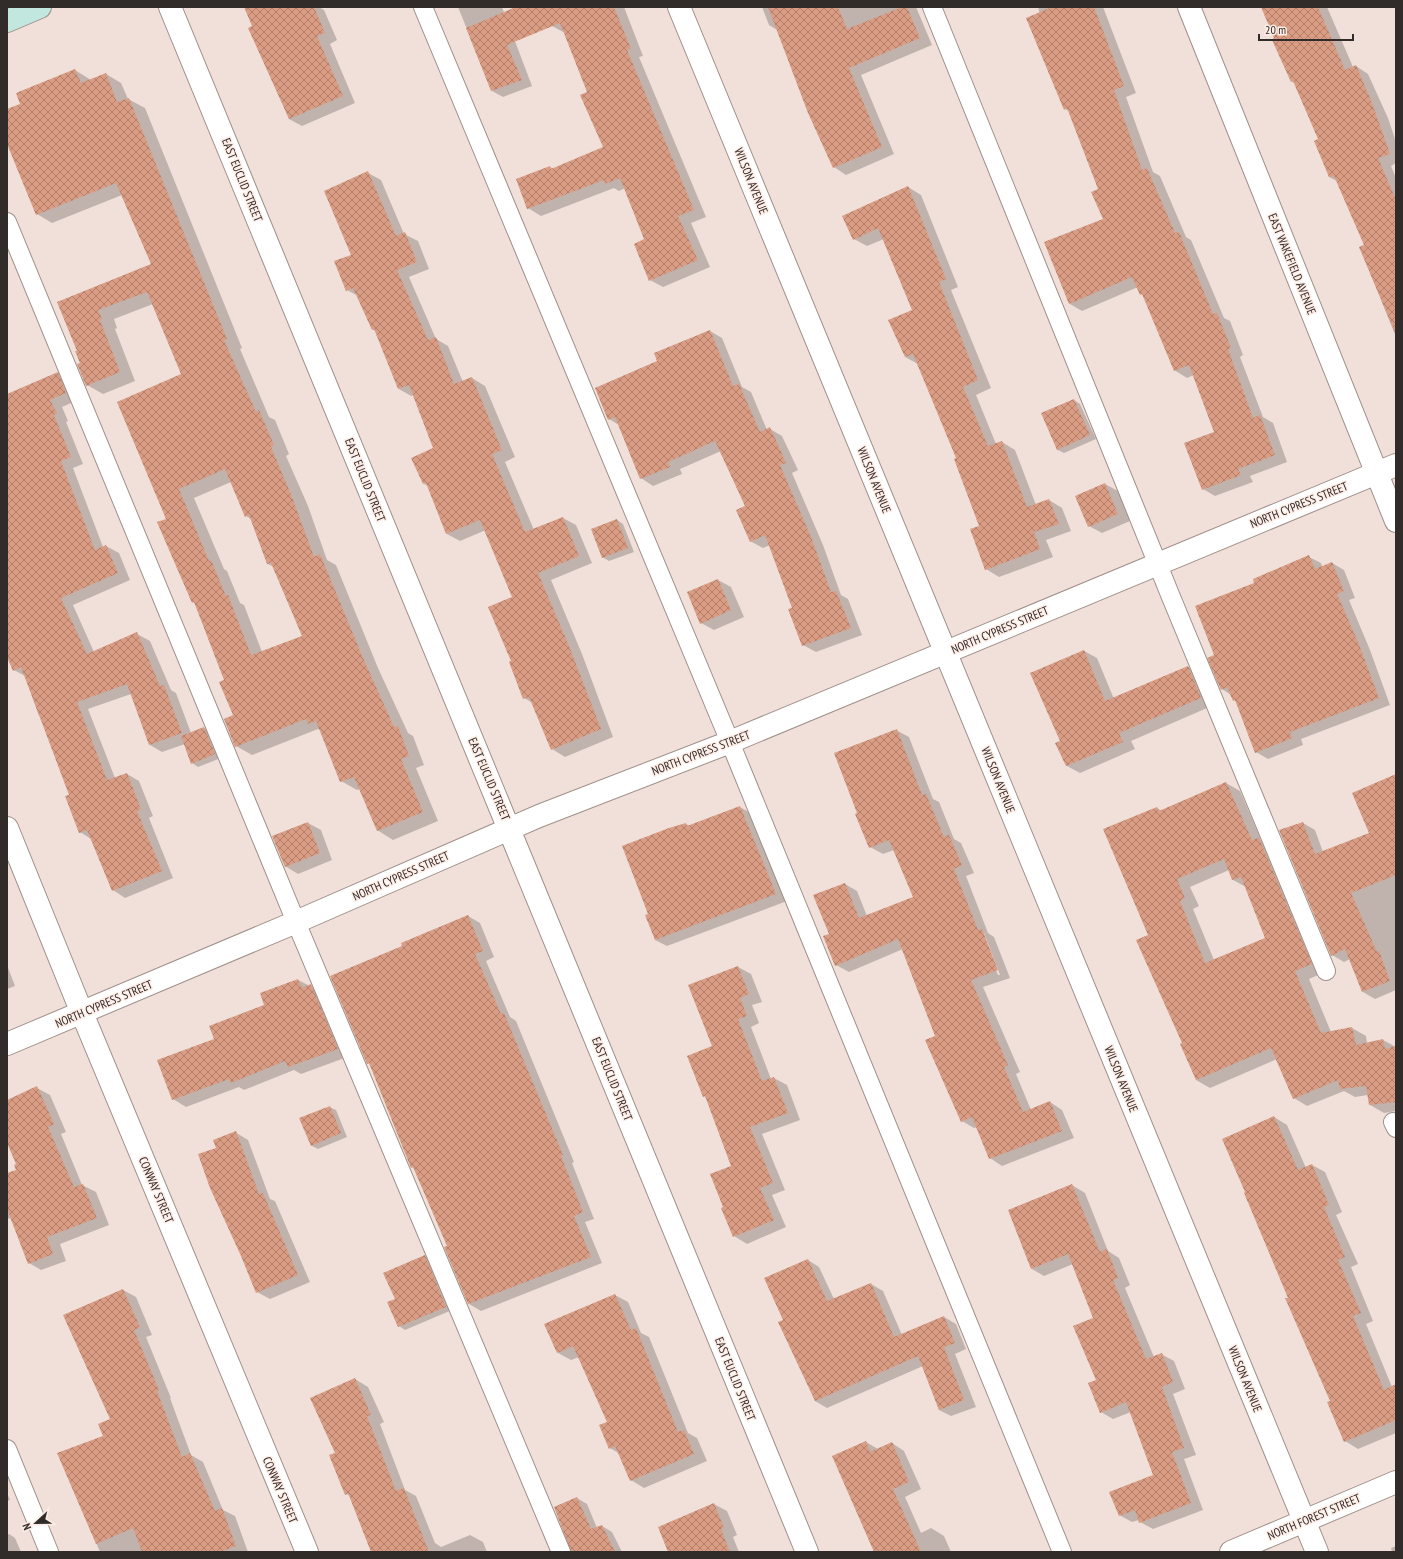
<svg xmlns="http://www.w3.org/2000/svg" width="1403" height="1559" font-family="'PT Sans Narrow',sans-serif">
<style>
.shadow{fill:#0003;fill-rule:evenodd}
.building{fill:url(#building-cross-hatch);fill-rule:evenodd}
.lines{fill:none;stroke-linecap:round;stroke-linejoin:round}
.lane-casing{stroke:#9f9089;stroke-width:20}
.street-casing{stroke:#9f9089;stroke-width:24}
.secondary-casing{stroke:#9f9089;stroke-width:24}
.lane{stroke:#fff;stroke-width:18}
.street{stroke:#fff;stroke-width:22}
.secondary{stroke:#c2e7de;stroke-width:22}
.labels{text-anchor:middle;stroke-width:3;stroke-linejoin:round;paint-order:stroke}
.street-label{font-size:12px;fill:#312b29;stroke:#feede6}
</style>
<defs>
<pattern id="building-cross-hatch" width="8" height="8" patternUnits="userSpaceOnUse"><rect width="8" height="8" fill="#da9c83"/><path d="M0 0l8 8M0 8l8-8" fill="none" stroke="#b17f6b"/></pattern>
</defs>
<rect width="100%" height="100%" fill="#f0e0d9"/>
<g class="shadow">
<path d="M245,7H319L324,10L337,40L330,44L355,103L302,126L289,119Z"/>
<path d="M458,7H502L532,86L503,97L492,91Z"/>
<path d="M545,7H624L643,56L639,57L706,217L691,223L710,267L663,287L650,280L645,240L625,188L619,191L614,188L541,216L528,208L550,167L554,169L604,148L589,92L565,33L552,26Z"/>
<path d="M762,7H916L932,45L861,75L894,154L846,175L834,167L777,30L769,25Z"/>
<path d="M1038,7H1103L1136,93L1126,97L1153,172L1160,176L1186,237L1191,240L1224,318L1230,321L1243,355L1240,357L1263,417L1273,423L1287,462L1250,476L1253,482L1215,496L1203,489L1215,433L1194,375L1187,378L1174,370L1145,296L1141,294L1138,287L1082,311L1070,304L1104,220L1099,190L1070,112L1065,109Z"/>
<path d="M1262,7H1327L1353,67L1356,66L1368,74L1388,118L1396,142V163L1391,166L1396,178V337L1360,248L1365,246L1337,181L1329,177L1319,140L1295,83L1291,81Z"/>
<path d="M75,70L91,80L106,74L121,83L128,99L145,108L242,348L240,349L269,417L275,420L289,454L286,456L308,506L327,560L336,565L378,668L408,733L413,736L424,765L416,768L438,821L393,840L377,830L360,789L357,790L341,781L321,731L318,729L252,755L236,746L234,716L226,681L196,604L193,602L167,519L183,374L153,304L114,319L117,328L115,329L135,381L103,394L87,385L78,351L59,303L152,264L122,195L52,223L37,214L7,141V110L21,104ZM231,482L246,516L251,519L268,564L274,567L303,636L262,652L244,605L240,603L227,571L224,569L194,498Z"/>
<path d="M368,173L381,180L404,234L418,241L429,269L409,277L436,339L448,346L463,382L472,378L485,386L515,457L505,462L534,530L563,518L576,525L592,563L551,580L582,654L613,737L565,757L552,749L533,703L524,698L512,662L514,597L486,530L460,541L447,534L428,486L424,484L434,449L414,395L411,396L399,389L377,332L372,329L358,296L347,290Z"/>
<path d="M908,187L921,195L958,287L951,290L991,388L976,395L996,444L1002,442L1015,450L1036,505L1049,500L1062,508L1071,531L1046,540L1053,557L999,577L986,569L980,526L958,459L918,364L905,357L914,310L884,239L867,246L854,239Z"/>
<path d="M710,331L722,338L742,387L751,392L767,430L770,429L782,436L798,470L792,473L823,545L841,595L848,599L862,635L816,652L803,645L793,608L770,545L763,548L750,541L746,506L721,451L680,469L682,474L653,486L641,478L619,425L609,419L659,362Z"/>
<path d="M58,373L70,381L78,400L62,407L68,421L66,422L83,464L73,468L103,547L106,546L119,553L130,580L73,605L94,652L137,634L150,641L171,690L176,693L191,733L204,728L210,731L221,758L198,767L192,763L185,744L162,752L150,745L131,694L88,709L115,778L127,774L139,781L153,816L149,818L173,878L125,898L113,890L91,839L80,832L71,795L42,717L39,716L25,676L14,670L7,654V395Z"/>
<path d="M1074,400L1080,404L1096,439L1064,453L1058,450L1042,414Z"/>
<path d="M1105,484L1118,491L1130,521L1102,533L1089,526Z"/>
<path d="M617,520L623,524L634,552L609,561L602,557Z"/>
<path d="M1309,557L1321,563L1322,567L1332,563L1344,570L1355,598L1349,600L1370,650L1390,705L1301,739L1303,745L1268,759L1256,752L1237,702L1234,700L1231,695L1222,689L1215,655L1255,583Z"/>
<path d="M718,580L731,587L744,617L714,630L701,623Z"/>
<path d="M1084,651L1097,658L1114,699L1188,667L1201,674L1214,705L1131,741L1135,749L1080,773L1067,766L1057,743L1061,742Z"/>
<path d="M896,730L909,737L933,799L939,802L954,839L961,843L974,873L966,876L988,933L994,937L1010,978L983,987L1020,1072L1016,1074L1031,1110L1050,1102L1062,1110L1074,1138L1002,1166L990,1158L977,1127L974,1128L962,1121L936,1037L903,949L849,972L836,965L830,934L845,884L857,891L867,916L914,898L894,850L883,854L870,847ZM982,933H984L1000,975H998Z"/>
<path d="M1396,775V990L1375,999L1363,992L1350,959L1344,962L1332,955L1303,823L1315,830L1323,852L1370,833Z"/>
<path d="M1226,783L1240,791L1261,840L1273,847L1325,972L1309,979L1331,1032L1352,1028L1366,1036L1367,1043L1383,1040L1396,1047V1111L1384,1113L1370,1105L1368,1095L1355,1097L1344,1091L1307,1106L1294,1098L1277,1059L1210,1088L1196,1080L1150,935L1157,808L1162,811ZM1229,870L1233,880L1246,887L1266,938L1214,960L1193,909L1199,906L1190,887Z"/>
<path d="M740,807L752,814L787,901L667,946L655,940L649,914L686,824L690,826Z"/>
<path d="M308,823L321,830L332,860L298,874L285,866Z"/>
<path d="M468,916L480,923L494,957L486,961L510,1017L516,1021L574,1162L572,1163L594,1219L585,1222L602,1263L481,1311L469,1304L445,1247L448,1246L416,1170L412,1167L371,1065L368,1063L404,946Z"/>
<path d="M7,965L15,986L7,989Z"/>
<path d="M738,967L751,974L762,1002L752,1005L759,1023L751,1027L771,1079L774,1078L787,1085L800,1120L762,1134L785,1190L772,1195L786,1227L747,1244L734,1236L724,1208L733,1166L707,1098L704,1096L713,1047Z"/>
<path d="M298,980L324,993L350,1056L301,1074L294,1070L244,1090L239,1087L186,1107L173,1099L215,1040L266,1006Z"/>
<path d="M37,1088L50,1095L66,1132L61,1134L82,1185L96,1192L109,1225L60,1244L66,1261L41,1270L29,1263L11,1218L7,1219V1174L17,1170L18,1165L7,1141V1101Z"/>
<path d="M329,1107L336,1110L347,1137L318,1149L312,1146Z"/>
<path d="M1274,1117L1287,1125L1306,1168L1312,1165L1325,1172L1342,1212L1336,1215L1358,1264L1351,1267L1373,1321L1366,1324L1392,1387L1396,1386V1433L1358,1449L1345,1441L1332,1401L1289,1298Z"/>
<path d="M235,1132L248,1140L270,1199L275,1201L310,1282L270,1299L257,1292L217,1148Z"/>
<path d="M1072,1185L1085,1193L1108,1251L1119,1258L1130,1285L1125,1288L1154,1357L1161,1354L1174,1361L1185,1389L1173,1394L1196,1455L1184,1459L1203,1510L1153,1529L1140,1522L1139,1520L1132,1522L1119,1515L1155,1476L1131,1412L1113,1419L1101,1412L1094,1319L1073,1264L1044,1276L1032,1269L1009,1211Z"/>
<path d="M425,1256L431,1260L452,1310L405,1330L399,1326L396,1299Z"/>
<path d="M808,1260L819,1267L834,1299L871,1284L883,1291L902,1335L944,1317L956,1324L966,1349L955,1354L976,1407L951,1416L939,1410L923,1366L827,1408L815,1401L784,1320Z"/>
<path d="M123,1290L136,1297L152,1335L146,1337L171,1398H170L191,1455L203,1462L223,1510L235,1516L248,1552H100L59,1453L104,1437L111,1420Z"/>
<path d="M615,1295L628,1302L641,1333L649,1337L688,1433L697,1438L707,1461L644,1488L631,1480L620,1454L610,1448L608,1422L579,1357L571,1360L558,1353L546,1325Z"/>
<path d="M355,1379L368,1387L384,1422L380,1424L405,1490L416,1496L435,1543L441,1547L470,1535L483,1542L487,1552H372L350,1496L346,1494L336,1454Z"/>
<path d="M866,1442L878,1449L892,1443L904,1451L921,1489L905,1497L921,1533L931,1528L944,1536L951,1552H876Z"/>
<path d="M7,1493L10,1500L7,1501Z"/>
<path d="M577,1498L587,1504L597,1528L602,1526L612,1532L622,1552H572Z"/>
<path d="M714,1504L727,1511L737,1535L733,1537L739,1552H670Z"/>
<path d="M9,1534L15,1538L21,1552H7V1535Z"/>
<path d="M1396,1546V1552H1392L1391,1548Z"/>
</g>
<g class="building">
<path d="M244,7H314L325,33L317,36L343,96L289,119L248,28L252,26Z"/>
<path d="M516,7H614L631,49L627,50L694,210L678,216L698,260L649,281L634,244L644,239L620,178L605,184L604,180L527,209L516,179L550,166L551,169L603,147L580,95L587,92L560,23L507,45L522,80L491,91L466,28Z"/>
<path d="M768,7H838L847,29L902,7H907L920,38L849,68L882,147L833,168L808,113Z"/>
<path d="M1052,7H1094L1124,86L1114,90L1142,170L1147,168L1175,233L1179,232L1213,314L1217,313L1231,348L1228,349L1253,418L1260,415L1275,455L1238,469L1241,475L1202,490L1184,443L1214,432L1189,365L1174,371L1142,294L1140,295L1132,277L1069,304L1044,242L1103,219L1091,192L1098,189L1067,108L1064,110L1026,18Z"/>
<path d="M1261,7H1318L1345,70L1356,65L1372,103L1390,154L1378,158L1396,200V335L1359,247L1364,245L1334,176L1329,177L1314,141L1318,139L1293,81L1291,82L1272,40L1274,38Z"/>
<path d="M75,69L81,83L106,73L117,102L129,98L227,339L224,340L256,412L259,410L274,445L271,447L292,497L314,557L320,554L363,658L394,727L398,726L409,756L401,759L423,812L377,831L354,777L340,782L316,721L308,724L306,719L235,747L224,719L233,715L219,682L224,680L194,602L192,603L157,522L166,519L117,402L181,374L147,292L98,310L102,319L100,320L120,372L86,386L77,364L80,363L75,351H77L57,302L151,264L116,183L36,215L7,144V109L20,104L16,93ZM225,469L245,517L249,515L267,564L271,563L302,636L251,655L228,595L226,596L211,560L209,561L179,489Z"/>
<path d="M368,171L396,236L405,232L417,262L397,270L428,340L436,337L454,384L472,377L502,450L492,454L525,532L563,517L579,556L538,573L569,646L601,729L551,750L529,697L523,699L509,662L511,661L488,607L512,597L480,520L446,534L426,483L423,484L411,458L433,448L409,385L398,389L374,329L372,330L353,288L346,291L334,261L351,255L324,191Z"/>
<path d="M908,186L946,279L939,282L978,380L963,387L988,446L1002,441L1027,507L1049,499L1059,524L1034,532L1040,549L985,570L970,529L979,526L954,459L956,458L913,354L905,357L888,320L912,310L878,228L853,240L842,216Z"/>
<path d="M710,330L733,386L739,384L760,432L770,427L786,463L780,465L811,537L831,592L836,591L851,628L802,646L788,609L792,608L765,535L750,542L736,510L745,506L715,441L668,462L670,467L640,479L615,417L608,420L595,388L657,361L654,353Z"/>
<path d="M58,372L66,393L50,400L57,413L54,415L71,457L61,461L95,550L106,545L118,573L61,598L87,654L137,632L160,686L164,685L182,733L149,745L127,684L77,702L107,780L127,773L141,809L137,811L162,871L112,891L87,830L79,833L65,796L69,795L21,667L13,671L7,657V394Z"/>
<path d="M1074,399L1090,435L1057,450L1041,413Z"/>
<path d="M1105,483L1118,514L1088,527L1075,496Z"/>
<path d="M617,519L628,548L602,558L591,529Z"/>
<path d="M1309,555L1315,569L1332,562L1344,591L1337,594L1358,642L1379,698L1290,732L1292,738L1255,753L1235,700L1233,701L1227,687L1221,690L1207,658L1214,655L1195,606L1254,583L1253,579Z"/>
<path d="M718,579L731,610L700,624L687,592Z"/>
<path d="M1084,650L1105,701L1188,666L1201,698L1119,733L1123,742L1066,766L1055,743L1060,741L1030,673Z"/>
<path d="M204,727L215,754L191,764L181,736Z"/>
<path d="M897,729L922,795L926,794L944,837L949,835L962,865L954,869L978,930L982,929L998,970L971,980L1008,1065L1004,1067L1023,1112L1050,1101L1062,1131L989,1159L972,1117L961,1122L925,1040L935,1036L898,939L835,966L823,936L829,934L813,895L845,883L859,918L913,897L889,840L869,848L855,814L857,813L834,753Z"/>
<path d="M1396,774V875L1351,893L1377,952L1379,951L1390,981L1362,992L1345,949L1331,956L1279,830L1303,822L1315,854L1369,833L1352,793Z"/>
<path d="M1226,782L1252,840L1259,838L1312,964L1295,971L1321,1033L1352,1027L1356,1045L1383,1039L1385,1049L1396,1046V1102L1369,1105L1366,1086L1340,1089L1338,1080L1293,1099L1271,1048L1196,1080L1180,1044L1182,1043L1136,940L1148,935L1103,829L1157,807L1159,811ZM1224,859L1232,880L1241,877L1265,938L1205,963L1180,901L1185,898L1177,879Z"/>
<path d="M740,806L776,894L655,940L645,915L648,914L622,846L669,828L686,823L687,826Z"/>
<path d="M308,822L320,853L285,867L272,836Z"/>
<path d="M468,915L483,951L475,954L501,1014L504,1013L563,1155L561,1156L583,1212L574,1216L591,1257L468,1304L444,1247L447,1246L413,1167L411,1168L369,1063L367,1064L330,976L402,946L401,943Z"/>
<path d="M738,966L749,994L740,998L747,1016L738,1019L762,1081L774,1077L788,1113L750,1127L773,1183L760,1188L774,1220L733,1237L721,1208L723,1207L710,1174L731,1166L705,1096L703,1097L687,1056L712,1046L688,985Z"/>
<path d="M298,979L302,988L311,984L338,1049L288,1067L285,1061L231,1083L229,1079L172,1100L157,1060L214,1039L209,1026L264,1005L260,993Z"/>
<path d="M37,1086L54,1124L48,1127L74,1187L83,1184L97,1218L47,1237L53,1254L28,1264L7,1209V1173L16,1170L14,1165L16,1164L7,1143V1100Z"/>
<path d="M330,1106L341,1133L311,1146L299,1118Z"/>
<path d="M1274,1116L1298,1170L1312,1164L1329,1205L1324,1207L1345,1257L1338,1260L1361,1313L1353,1316L1384,1390L1396,1384V1420L1344,1442L1327,1402L1330,1401L1285,1298H1288L1244,1193L1245,1192L1222,1139Z"/>
<path d="M236,1131L259,1194L263,1193L298,1275L256,1293L241,1256L210,1188L198,1154L216,1148L213,1140Z"/>
<path d="M1072,1184L1100,1252L1107,1249L1118,1278L1113,1280L1146,1359L1162,1353L1173,1382L1162,1387L1184,1448L1172,1452L1191,1503L1139,1523L1135,1510L1119,1516L1109,1492L1153,1475L1126,1402L1100,1413L1088,1383L1096,1380L1073,1326L1093,1318L1068,1254L1031,1269L1008,1210Z"/>
<path d="M425,1255L446,1307L398,1327L387,1302L395,1299L383,1273Z"/>
<path d="M808,1259L827,1301L871,1283L894,1337L944,1316L955,1343L944,1347L964,1400L939,1410L918,1356L815,1401L778,1322L783,1320L764,1278Z"/>
<path d="M123,1289L140,1327L134,1330L159,1390L157,1391L182,1457L190,1453L215,1511L222,1508L236,1546L220,1552H142L133,1528L96,1544L57,1453L103,1436L98,1424L110,1419L63,1315Z"/>
<path d="M615,1294L631,1330L636,1328L678,1432L684,1430L694,1454L630,1481L615,1446L609,1449L599,1425L607,1422L573,1346L557,1353L544,1324Z"/>
<path d="M355,1378L371,1415L367,1416L396,1491L404,1488L429,1552H371L348,1493L345,1495L329,1455L335,1453L310,1398Z"/>
<path d="M866,1441L870,1452L892,1442L909,1482L893,1489L921,1552H874L832,1456Z"/>
<path d="M577,1497L591,1529L602,1525L615,1552H571L554,1507Z"/>
<path d="M714,1503L724,1528L721,1529L730,1552H668L658,1527Z"/>
</g>
<g class="lines">
<g class="lane-casing">
<g id="lane">
<path d="M423,7L730,742L1062,1552"/>
<path d="M932,7L1171,597L1326,971"/>
<path d="M7,222L296,922L561,1552"/>
<path d="M1393,1122L1396,1128"/>
<path d="M7,1449L49,1552"/>
</g>
</g>
<g class="street-casing">
<g id="street">
<path d="M170,7L807,1552"/>
<path d="M679,7L1317,1552"/>
<path d="M1189,7L1396,521"/>
<path d="M7,828L82,1013L307,1552"/>
<path d="M7,1044L296,922L539,816L730,742L1396,465"/>
<path d="M1231,1552L1396,1482"/>
</g>
</g>
<g class="secondary-casing">
<path id="secondary" d="M7,21L40,7"/>
</g>
<use href="#lane" class="lane"/>
<use href="#street" class="street"/>
<use href="#secondary" class="secondary"/>
</g>
<g class="labels">
<g class="street-label">
<text transform="translate(242 180) rotate(68)" y="4">EAST EUCLID STREET</text>
<text transform="translate(751 181) rotate(68)" y="4">WILSON AVENUE</text>
<text transform="translate(1292 264) rotate(68)" y="4">EAST WAKEFIELD AVENUE</text>
<text transform="translate(365 480) rotate(68)" y="4">EAST EUCLID STREET</text>
<text transform="translate(874 480) rotate(68)" y="4">WILSON AVENUE</text>
<text transform="translate(1299 505) rotate(-22)" y="4">NORTH CYPRESS STREET</text>
<text transform="translate(1000 630) rotate(-23)" y="4">NORTH CYPRESS STREET</text>
<text transform="translate(701 753) rotate(-21)" y="4">NORTH CYPRESS STREET</text>
<text transform="translate(489 779) rotate(67)" y="4">EAST EUCLID STREET</text>
<text transform="translate(998 780) rotate(68)" y="4">WILSON AVENUE</text>
<text transform="translate(401 876) rotate(-24)" y="4">NORTH CYPRESS STREET</text>
<text transform="translate(104 1004) rotate(-23)" y="4">NORTH CYPRESS STREET</text>
<text transform="translate(612 1079) rotate(68)" y="4">EAST EUCLID STREET</text>
<text transform="translate(1121 1079) rotate(68)" y="4">WILSON AVENUE</text>
<text transform="translate(156 1190) rotate(67)" y="4">CONWAY STREET</text>
<text transform="translate(735 1379) rotate(68)" y="4">EAST EUCLID STREET</text>
<text transform="translate(1245 1379) rotate(68)" y="4">WILSON AVENUE</text>
<text transform="translate(280 1490) rotate(67)" y="4">CONWAY STREET</text>
<text transform="translate(1314 1517) rotate(-23)" y="4">NORTH FOREST STREET</text>
</g>
</g>
<rect width="1403" height="1559" fill="none" stroke="#312b29" stroke-width="16"/>
<g transform="translate(36 1523) rotate(248)" stroke="#feede6" stroke-width="3" paint-order="stroke">
<path d="M0-3L7 15L0 10L-7 15Z" fill="#312b29"/>
<text y="-6" font-size="11" font-weight="bold" text-anchor="middle" fill="#312b29">N</text>
</g>
<path d="M1259 34v6h94v-6" fill="none" stroke="#312b29" stroke-width="2"/>
<text x="1265" y="34" font-size="12" fill="#312b29" stroke="#feede6" stroke-width="3" paint-order="stroke">20 m</text>
</svg>
